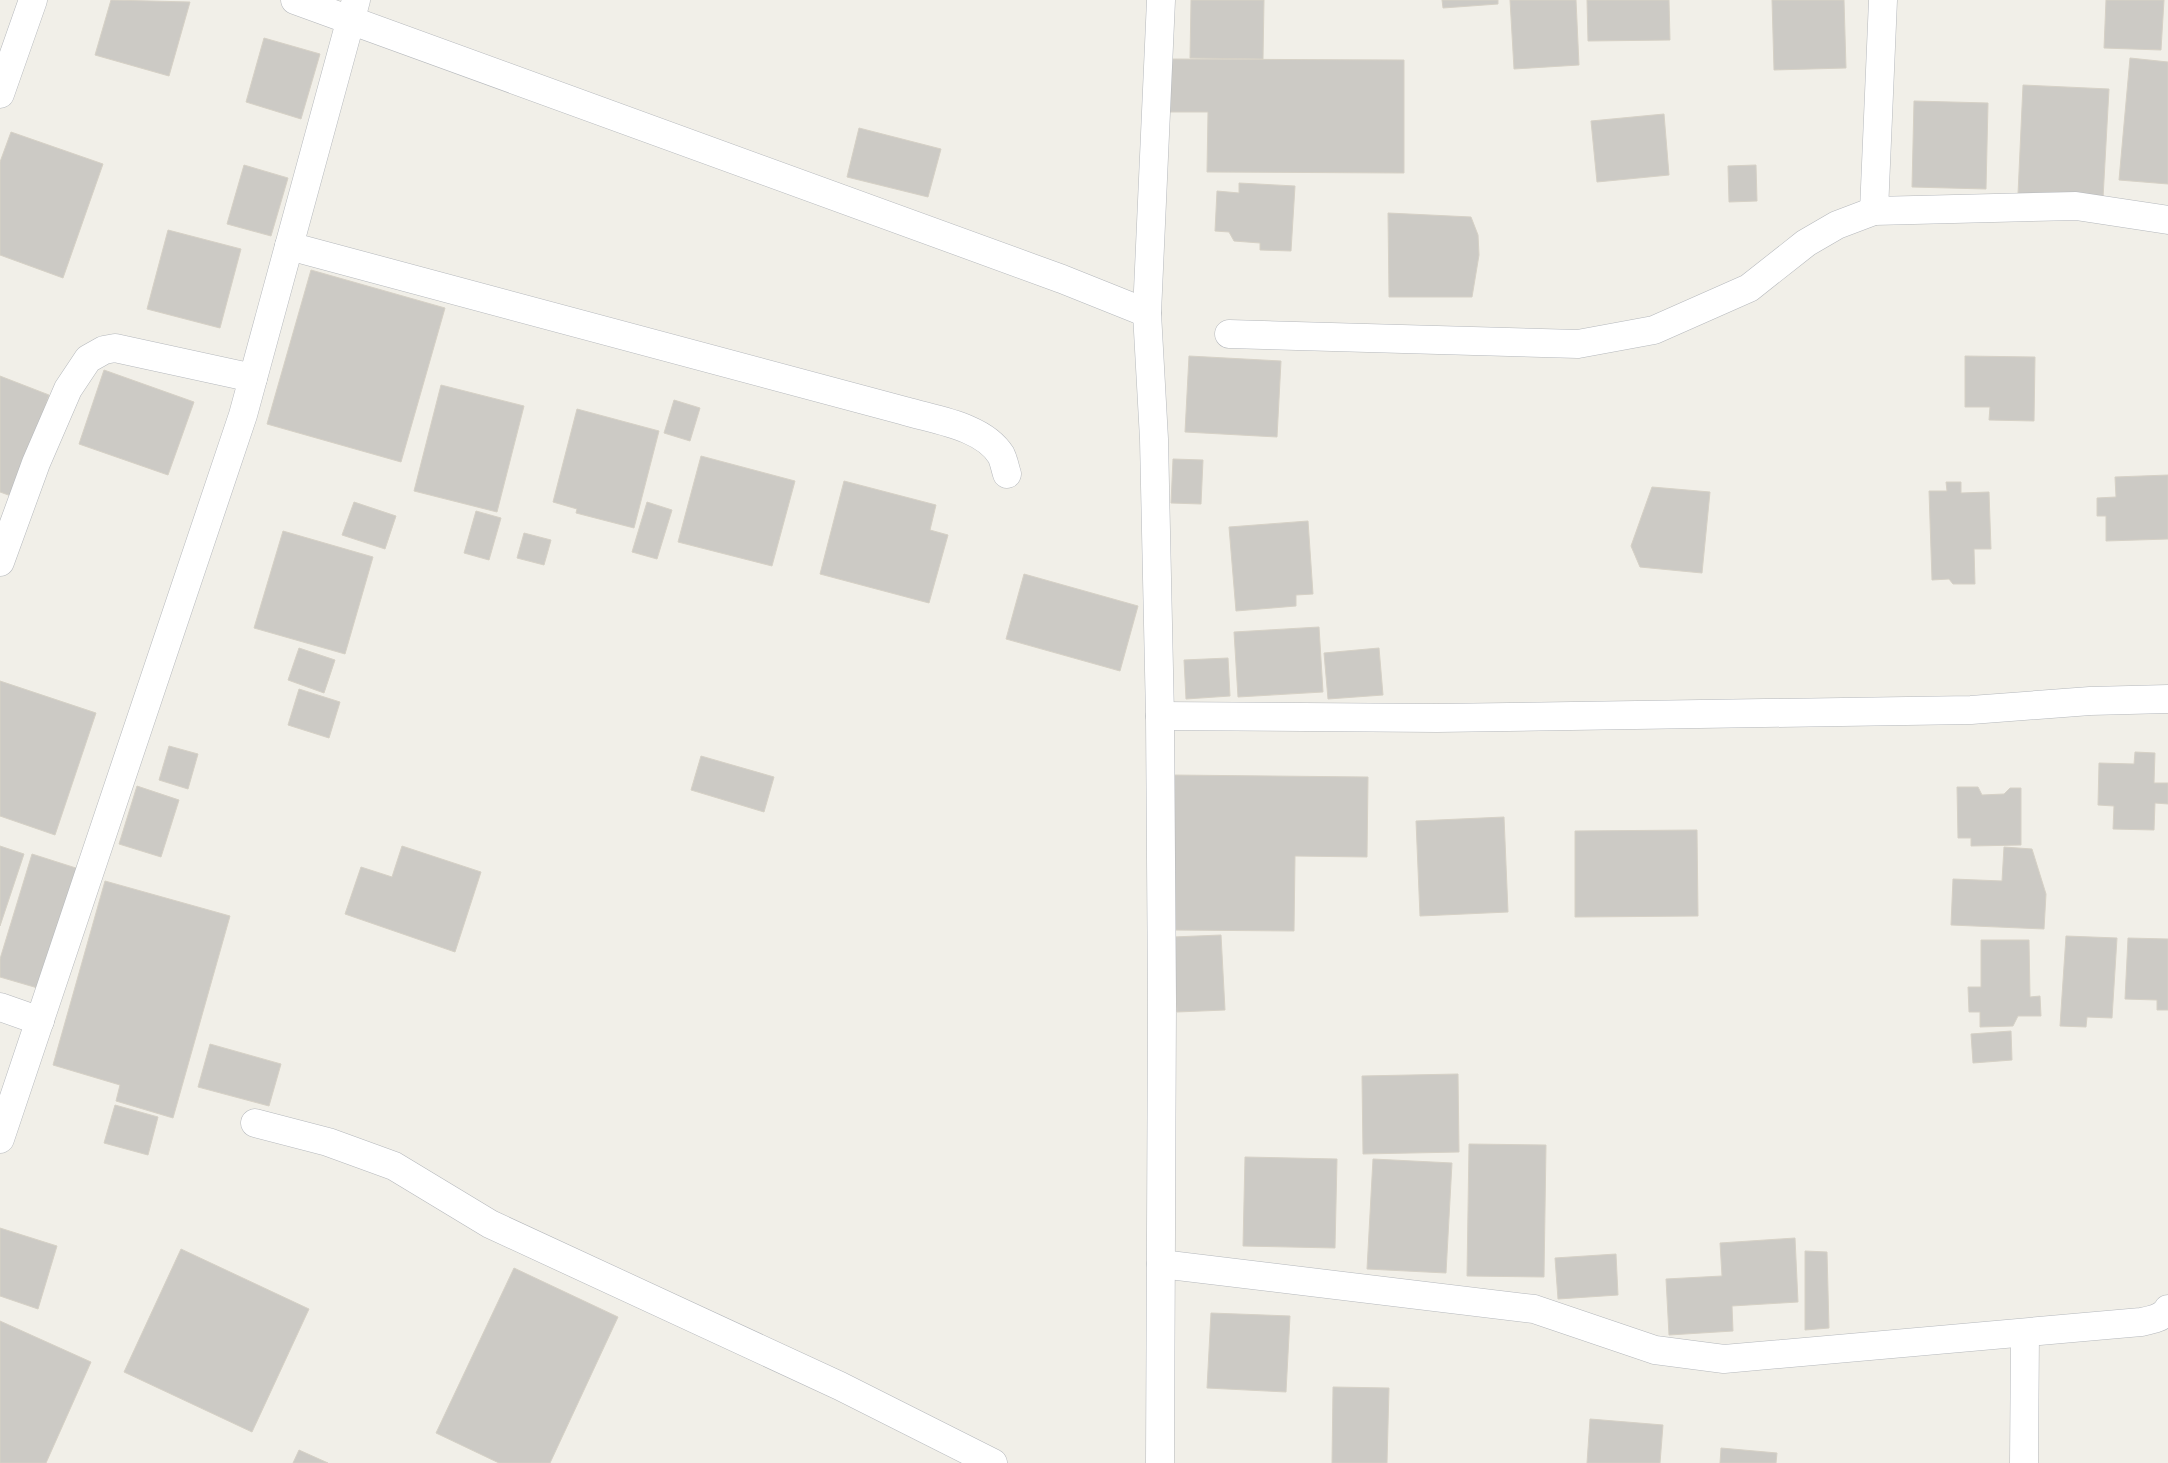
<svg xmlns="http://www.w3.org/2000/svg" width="2168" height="1463" font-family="Figtree,sans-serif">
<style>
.building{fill:#cccac5;stroke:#d6d1c6}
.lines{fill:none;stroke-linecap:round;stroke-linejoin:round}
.minor-casing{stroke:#b5b8bc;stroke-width:29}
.minor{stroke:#fff;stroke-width:28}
</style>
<rect width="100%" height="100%" fill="#f1efe8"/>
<g class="building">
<path d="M111,0L190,2L169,76L95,55Z"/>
<path d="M1191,0H1264L1263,59L1190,58Z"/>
<path d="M1442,0H1498V4L1443,8Z"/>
<path d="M1510,0H1576L1579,65L1514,69Z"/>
<path d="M1587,0H1669L1670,40L1588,41Z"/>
<path d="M1772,0H1844L1846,68L1774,70Z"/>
<path d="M2106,0H2164L2161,50L2104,48Z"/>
<path d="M264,38L320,54L301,119L246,102Z"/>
<path d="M2130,58L2168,62V184L2119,180Z"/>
<path d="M1169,59L1404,60V173L1207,172L1208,112H1169Z"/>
<path d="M2023,85L2109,89L2103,198L2018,194Z"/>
<path d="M1914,101L1988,103L1986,189L1912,187Z"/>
<path d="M1664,114L1669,175L1597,182L1591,121Z"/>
<path d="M859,128L941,149L928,197L847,177Z"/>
<path d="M11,132L103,164L63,278L0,255V162Z"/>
<path d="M244,165L288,178L271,236L227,224Z"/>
<path d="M1756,165L1757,201L1729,202L1728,166Z"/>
<path d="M1239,183L1295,186L1291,251L1260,250V243L1234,241L1229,232L1215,231L1217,191L1239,193Z"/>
<path d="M1388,213L1471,217L1478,235L1479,255L1472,297H1389Z"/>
<path d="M168,230L241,249L220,328L147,309Z"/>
<path d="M311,270L445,308L401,462L267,424Z"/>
<path d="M1189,356L1281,361L1277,437L1185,432Z"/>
<path d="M1965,356L2035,357L2034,421L1989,420L1990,407H1965Z"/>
<path d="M104,370L194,402L168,475L79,444Z"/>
<path d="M0,376L49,395L14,497L0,492Z"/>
<path d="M441,385L524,406L497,512L414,491Z"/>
<path d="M674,400L700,408L690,441L664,433Z"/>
<path d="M577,409L659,431L634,528L576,513L577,509L553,502Z"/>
<path d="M701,456L795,481L772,566L678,542Z"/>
<path d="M1173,459L1203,460L1201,504L1171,503Z"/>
<path d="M2168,475V539L2106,541V516H2097V498L2116,497L2115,477Z"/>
<path d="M844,481L936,505L930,530L948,535L929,603L820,574Z"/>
<path d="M1946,482H1961V493L1989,492L1991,549H1974L1975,584H1953L1949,579L1932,580L1929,491H1947Z"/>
<path d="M1652,487L1710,492L1702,573L1640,567L1631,546Z"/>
<path d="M354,502L396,516L385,549L342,535Z"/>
<path d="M647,502L672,510L657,559L632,552Z"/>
<path d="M476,511L501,518L489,560L464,553Z"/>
<path d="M1308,521L1313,594L1296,595V606L1236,611L1229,527Z"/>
<path d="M283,531L373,557L345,654L254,628Z"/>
<path d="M524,533L551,540L544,565L517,558Z"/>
<path d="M1024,574L1138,606L1120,671L1006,639Z"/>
<path d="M1319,627L1323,692L1238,697L1234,632Z"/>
<path d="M299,648L335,660L324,693L288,680Z"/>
<path d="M1379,648L1383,695L1328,699L1324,653Z"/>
<path d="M1228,658L1230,696L1186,699L1184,660Z"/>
<path d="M0,681L96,713L55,835L0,816Z"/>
<path d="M299,689L340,702L329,738L288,725Z"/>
<path d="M169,746L198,754L188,789L159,780Z"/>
<path d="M2135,752L2155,753L2154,783H2168V804L2155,803L2154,830L2113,829L2114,806L2098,805L2099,763L2134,764Z"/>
<path d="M701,756L774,777L764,812L691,790Z"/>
<path d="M1172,775L1368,777L1367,857L1295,856L1294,931L1170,930Z"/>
<path d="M137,786L179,800L161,857L119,844Z"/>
<path d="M1957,787H1978L1982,795L2004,794L2010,788H2021V845L1971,846V838H1958Z"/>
<path d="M1504,817L1508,912L1420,916L1416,821Z"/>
<path d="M1697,830L1698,916L1575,917V831Z"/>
<path d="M0,846L24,854L0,926Z"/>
<path d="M402,846L481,872L455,952L345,914L361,867L392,877Z"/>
<path d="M2004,847L2032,849L2046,894L2044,929L1951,925L1953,879L2002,881Z"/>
<path d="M32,854L79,869L41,989L0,977V959Z"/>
<path d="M105,881L230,916L173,1118L116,1101L120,1085L53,1065Z"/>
<path d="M1221,935L1225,1010L1177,1012L1173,937Z"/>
<path d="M2066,936L2117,938L2112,1018L2087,1017L2086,1027L2060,1026Z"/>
<path d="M2128,938L2168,939V1010H2157V1000L2125,999Z"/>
<path d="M1981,940H2029L2030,997L2040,996L2041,1016H2018L2013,1026L1980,1027V1012H1969L1968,987H1981Z"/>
<path d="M2011,1031L2012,1060L1973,1063L1971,1034Z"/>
<path d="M210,1044L281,1064L269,1106L198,1087Z"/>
<path d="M1458,1074L1459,1152L1363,1154L1362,1076Z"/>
<path d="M115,1105L158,1117L148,1155L104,1143Z"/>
<path d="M1469,1144L1546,1145L1544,1277L1467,1276Z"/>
<path d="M1245,1157L1337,1159L1335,1248L1243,1246Z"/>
<path d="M1373,1159L1452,1163L1446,1273L1367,1269Z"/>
<path d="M0,1228L57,1246L38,1309L0,1296Z"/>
<path d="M1795,1238L1798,1302L1732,1306L1733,1331L1669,1335L1666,1279L1722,1276L1720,1243Z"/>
<path d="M181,1249L309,1309L252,1432L124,1372Z"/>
<path d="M1805,1251L1827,1252L1829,1328L1805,1330Z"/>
<path d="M1616,1254L1618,1295L1558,1299L1555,1258Z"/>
<path d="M514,1268L618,1317L550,1463H499L436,1433Z"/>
<path d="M1211,1313L1290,1316L1286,1392L1207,1388Z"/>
<path d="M0,1321L91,1362L46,1463H0Z"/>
<path d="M1333,1387L1389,1388L1387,1463H1332Z"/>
<path d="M1590,1419L1663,1425L1660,1463H1587Z"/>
<path d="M1721,1448L1777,1453L1776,1463H1720Z"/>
<path d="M299,1450L328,1463H293Z"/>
</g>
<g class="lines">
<g class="minor-casing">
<g id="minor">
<path d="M295,0L1062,279L1147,313"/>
<path d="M0,94L33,0"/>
<path d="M1874,211L1883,0"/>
<path d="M289,246L905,411C935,420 983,426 1001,455C1004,461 1005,468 1007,474"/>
<path d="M1229,334L1578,344L1654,330L1749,288L1806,243L1837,225L1874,211L2076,206L2168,220"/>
<path d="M0,562L36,463L68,389L88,359L104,350L115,348L253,378"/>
<path d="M1160,716L1437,718L1971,710L2090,701L2168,699"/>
<path d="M0,1007L40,1021"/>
<path d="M255,1123L328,1142L394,1166L490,1224L840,1386L993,1463"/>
<path d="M0,1139L243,415L356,0"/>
<path d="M1161,1264L1534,1309L1655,1350L1724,1359L2141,1322C2151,1320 2163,1318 2168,1309"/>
<path d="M1160,1463L1162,1001L1160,716L1154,439L1147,313L1161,0"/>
<path d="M2024,1463L2025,1333"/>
</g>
</g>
<use href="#minor" class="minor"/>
</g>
</svg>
